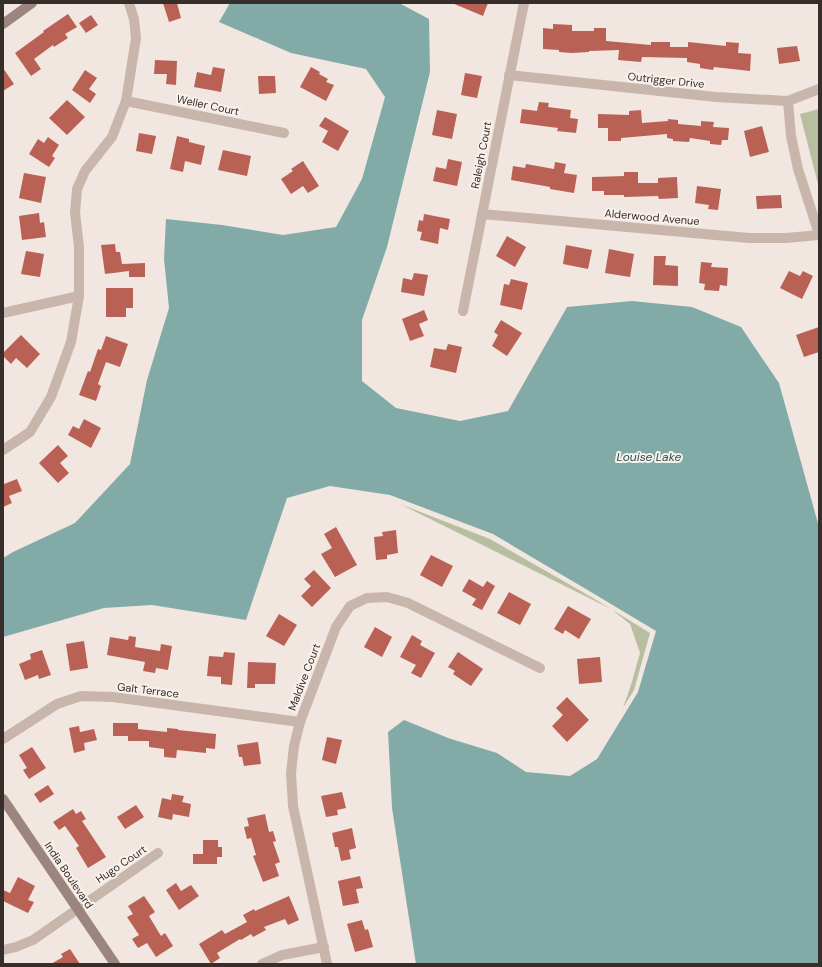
<svg xmlns="http://www.w3.org/2000/svg" width="822" height="967" font-family="'DM Sans',sans-serif">
<style>
.green{fill:#b8bfa1}
.water{fill:#82aba8}
.building{fill:#ba6155}
.lines{fill:none;stroke-linecap:round;stroke-linejoin:round}
.street{stroke:#c8b6ad;stroke-width:10}
.secondary{stroke:#9b857e;stroke-width:10}
.labels{text-anchor:middle;stroke-width:4;stroke-linejoin:round;paint-order:stroke}
.street-label{font-size:11px;fill:#372d2b;stroke:#f9f1ec}
.water-label{font-size:12px;font-style:italic;fill:#245552;stroke:#f9f1ec}
</style>
<rect width="100%" height="100%" fill="#f1e7e0"/>
<g class="green">
<path d="M819,109V188L800,114Z"/>
<path d="M400,504L490,539L593,598L650,633L634,690L623,708L631,685L640,653L630,624L611,609Z"/>
</g>
<path class="water" d="M230,3H399L429,19L430,72L387,247L362,320V381L396,408L460,421L508,411L567,307L632,301L692,307L741,327L779,383L819,527V964H416L392,808L388,732L404,720L448,738L497,753L526,772L570,776L597,759L638,692L656,631L596,595L493,534L390,495L330,486L287,498L246,620L152,605L104,608L3,637V558L13,552L75,523L130,464L147,380L169,308L164,259L166,219L222,225L283,235L336,227L362,179L385,97L366,69L291,53L219,22Z"/>
<g class="building">
<path d="M163,3H177L181,18L169,22Z"/>
<path d="M452,3H488L483,16Z"/>
<path d="M68,14L77,27L65,34L68,38L54,47L53,45L34,59L41,69L31,76L15,53L44,32L43,31Z"/>
<path d="M91,15L98,25L86,33L79,23Z"/>
<path d="M553,24L572,25V31H594V28H606V41L651,45V42H670V47H688V42L726,46V42L739,43L738,53L751,54L750,71L714,67L713,70L700,68V64L687,62V58L642,57L641,62L618,60L619,50L589,51V52L571,53L559,52V50L543,49V28L553,29Z"/>
<path d="M797,46L800,61L779,64L777,48Z"/>
<path d="M155,60L177,61L176,85L166,84L167,74H154Z"/>
<path d="M213,67L225,69L221,92L194,87L197,72L211,75Z"/>
<path d="M311,67L320,72L319,74L328,79L326,82L334,85L326,101L300,87Z"/>
<path d="M3,68L14,84L3,91Z"/>
<path d="M85,70L97,78L89,89L96,94L90,103L72,90Z"/>
<path d="M465,73L482,76L477,98L461,95Z"/>
<path d="M258,76H275L276,93L259,94Z"/>
<path d="M67,100L85,117L67,135L49,118Z"/>
<path d="M539,102L549,103L548,107L571,110L570,118L578,119L576,133L557,131L558,128L520,123L522,109L537,111Z"/>
<path d="M437,110L457,114L452,139L432,135Z"/>
<path d="M641,110L642,123L668,121V119L678,120V124L701,126V121L714,122L713,127L729,128L728,140H722L721,145L710,144V141L690,138L689,142L673,141V139L667,138V134L621,138V141H608V128H598V114L629,115V111Z"/>
<path d="M325,117L349,131L338,151L322,142L328,131L319,126Z"/>
<path d="M762,126L769,152L750,157L744,131Z"/>
<path d="M139,133L156,136L152,154L136,151Z"/>
<path d="M177,136L189,139V142L205,146L201,165L185,161L183,172L170,169Z"/>
<path d="M48,137L59,145L52,156L55,158L49,167L29,154L38,139L44,143Z"/>
<path d="M223,150L251,156L247,176L218,170Z"/>
<path d="M448,159L462,162L457,186L433,181L436,167L446,169Z"/>
<path d="M303,161L319,186L308,193L303,186L291,194L281,179L293,171L291,169Z"/>
<path d="M555,162L566,164L564,173L577,175L574,193L550,189V187L511,180L513,166L525,168L526,164L554,169Z"/>
<path d="M624,172H638V183H658V178L677,177L678,198L659,199L658,196L624,197V195H604V191H592V177L624,176Z"/>
<path d="M24,173L46,177L41,203L19,198Z"/>
<path d="M697,186L721,189L718,210L708,209L709,205L695,203Z"/>
<path d="M781,195L782,208L757,209L756,196Z"/>
<path d="M39,213L40,223L44,222L46,237L22,240L19,216Z"/>
<path d="M424,214L450,219L448,230L440,228L438,244L420,240L422,232L417,231L419,220L423,221Z"/>
<path d="M507,236L526,247L515,267L496,256Z"/>
<path d="M115,244L116,252H120L122,264L145,263V277H129V271L105,274L101,245Z"/>
<path d="M566,245L592,250L588,269L563,264Z"/>
<path d="M609,249L634,254L630,277L605,273Z"/>
<path d="M26,251L44,254L40,277L21,274Z"/>
<path d="M654,256H666L665,265L678,266V286L653,285Z"/>
<path d="M701,262L712,263L711,267L728,268L727,286L720,285L719,291L704,290L705,284L699,283Z"/>
<path d="M789,271L800,276L803,271L813,276L802,299L780,288Z"/>
<path d="M414,273L428,275L424,296L401,292L403,278L412,280Z"/>
<path d="M511,279L528,283L522,310L500,305L504,284L509,285Z"/>
<path d="M106,288H133V308H126V317H106Z"/>
<path d="M424,310L428,320L419,324L424,336L410,341L402,319Z"/>
<path d="M501,320L522,333L507,356L492,346L498,335L494,332Z"/>
<path d="M819,327V352L804,357L796,335Z"/>
<path d="M21,335L40,354L27,368L16,358L11,364L3,356V353Z"/>
<path d="M106,336L128,344L120,367L106,362L98,384L101,386L96,401L79,395L88,371L90,372L98,349L101,350Z"/>
<path d="M448,344L462,347L456,373L430,367L434,348L446,350Z"/>
<path d="M84,419L101,428L91,448L68,435L73,426L79,429Z"/>
<path d="M58,445L68,456L60,463L69,473L58,483L39,463Z"/>
<path d="M17,479L22,491L9,496L12,503L3,507V481L4,484Z"/>
<path d="M336,527L357,565L335,577L321,554L332,548L324,534Z"/>
<path d="M396,530L398,553L387,555V559L376,560L374,537L383,536L382,532Z"/>
<path d="M431,555L453,566L442,587L420,575Z"/>
<path d="M314,570L331,588L312,607L301,596L311,586L304,579Z"/>
<path d="M469,579L483,587L487,581L495,586L482,610L472,605L476,599L462,591Z"/>
<path d="M509,592L531,604L520,625L497,613Z"/>
<path d="M568,606L591,619L579,639L565,630L563,634L554,629Z"/>
<path d="M279,614L297,625L284,646L266,636Z"/>
<path d="M375,627L392,637L382,657L364,647Z"/>
<path d="M412,635L422,641L420,645L435,653L421,678L411,673L416,665L400,657Z"/>
<path d="M129,636L136,637L135,647L160,651L161,644L172,646L168,670L156,668L155,673L143,671L145,662L107,655L110,637L128,640Z"/>
<path d="M84,641L88,668L70,671L66,644Z"/>
<path d="M42,650L51,675L39,679L38,675L25,680L19,664L31,659L30,654Z"/>
<path d="M224,652L235,653L232,685L221,684V677L207,676L209,656L223,657Z"/>
<path d="M458,652L483,669L471,686L453,674L455,671L448,667Z"/>
<path d="M600,657L602,682L579,684L577,659Z"/>
<path d="M248,662L276,663L275,684H255V688H247Z"/>
<path d="M567,697L589,720L567,742L552,726L563,715L556,708Z"/>
<path d="M113,723H138V729L167,732V728L178,729V730L216,734L215,749L206,748V753L177,750L176,758L164,757V749L149,747V741H128V736H113Z"/>
<path d="M79,726L80,732L94,729L97,740L84,743L85,750L74,753L69,728Z"/>
<path d="M327,737L342,740L336,764L322,760Z"/>
<path d="M258,742L261,764L244,766L242,757H239L237,745Z"/>
<path d="M32,747L46,768L29,779L23,770L27,768L19,755Z"/>
<path d="M48,785L54,794L40,803L34,794Z"/>
<path d="M342,792L346,808L337,810L338,815L326,817L321,796Z"/>
<path d="M172,794L184,796L182,802L191,804L189,817L173,814L172,820L158,817L162,798L171,800Z"/>
<path d="M136,805L144,817L125,829L117,817Z"/>
<path d="M73,809L76,814L81,811L86,819L82,821L106,857L88,868L76,848L79,846L65,826L59,830L53,822Z"/>
<path d="M265,814L269,832L273,831L276,841L273,842L280,862L275,864L279,876L263,882L253,856L256,855L251,838L247,839L244,827L249,826L247,818Z"/>
<path d="M352,828L356,848L349,850L351,859L341,861L338,847H335L332,833Z"/>
<path d="M203,840H218V847H222V857H217V864H193V854H203Z"/>
<path d="M360,876L363,888L356,889L359,903L343,906L338,881Z"/>
<path d="M18,877L35,886L28,900L34,902L28,913L3,901V890L10,893Z"/>
<path d="M176,883L181,891L191,885L199,896L179,910L166,890Z"/>
<path d="M144,896L155,912L149,916L161,936L165,933L173,946L156,957L147,943L138,948L132,939L139,935L127,917L133,914L128,906Z"/>
<path d="M289,896L299,920L288,925L285,919L264,927L266,930L253,937L251,934L241,940L240,939L217,953L220,958L211,964L199,944L222,930L225,934L247,922L243,915L254,909L255,911Z"/>
<path d="M362,920L365,930L368,929L373,947L355,952L347,924Z"/>
<path d="M70,949L80,964H51L63,957L61,954Z"/>
</g>
<g class="lines">
<g class="street">
<path d="M509,75L716,97L788,101L819,89"/>
<path d="M126,101L284,133"/>
<path d="M788,101L791,136L798,169L819,234"/>
<path d="M482,214L749,238H786L819,235"/>
<path d="M463,311L524,3"/>
<path d="M3,313L79,296"/>
<path d="M3,450L30,432L51,397L71,342L79,296V247L75,213L77,189L85,171L112,137L126,101L136,38L134,19L129,3"/>
<path d="M3,739L57,704L81,696L113,697L300,722"/>
<path d="M3,950L16,947L33,940L158,853"/>
<path d="M262,964L282,955L324,947"/>
<path d="M327,964L293,806L291,773L294,746L300,722L336,627L350,606L367,598L387,597L408,603L540,668"/>
</g>
<g class="secondary">
<path d="M3,24L32,3"/>
<path d="M3,799L115,964"/>
</g>
</g>
<g class="labels">
<g class="street-label">
<text transform="translate(666 80) rotate(6)" y="4">Outrigger Drive</text>
<text transform="translate(208 105) rotate(12)" y="4">Weller Court</text>
<text transform="translate(481 155) rotate(-79)" y="4">Raleigh Court</text>
<text transform="translate(652 217) rotate(5)" y="4">Alderwood Avenue</text>
<text transform="translate(304 677) rotate(-69)" y="4">Maldive Court</text>
<text transform="translate(148 690) rotate(7)" y="4">Galt Terrace</text>
<text transform="translate(121 864) rotate(-34)" y="4">Hugo Court</text>
<text transform="translate(69 875) rotate(56)" y="4">India Boulevard</text>
</g>
<g class="water-label">
<text x="649" y="461">Louise Lake</text>
</g>
</g>
<rect width="822" height="967" fill="none" stroke="#372d2b" stroke-width="8"/>
</svg>
